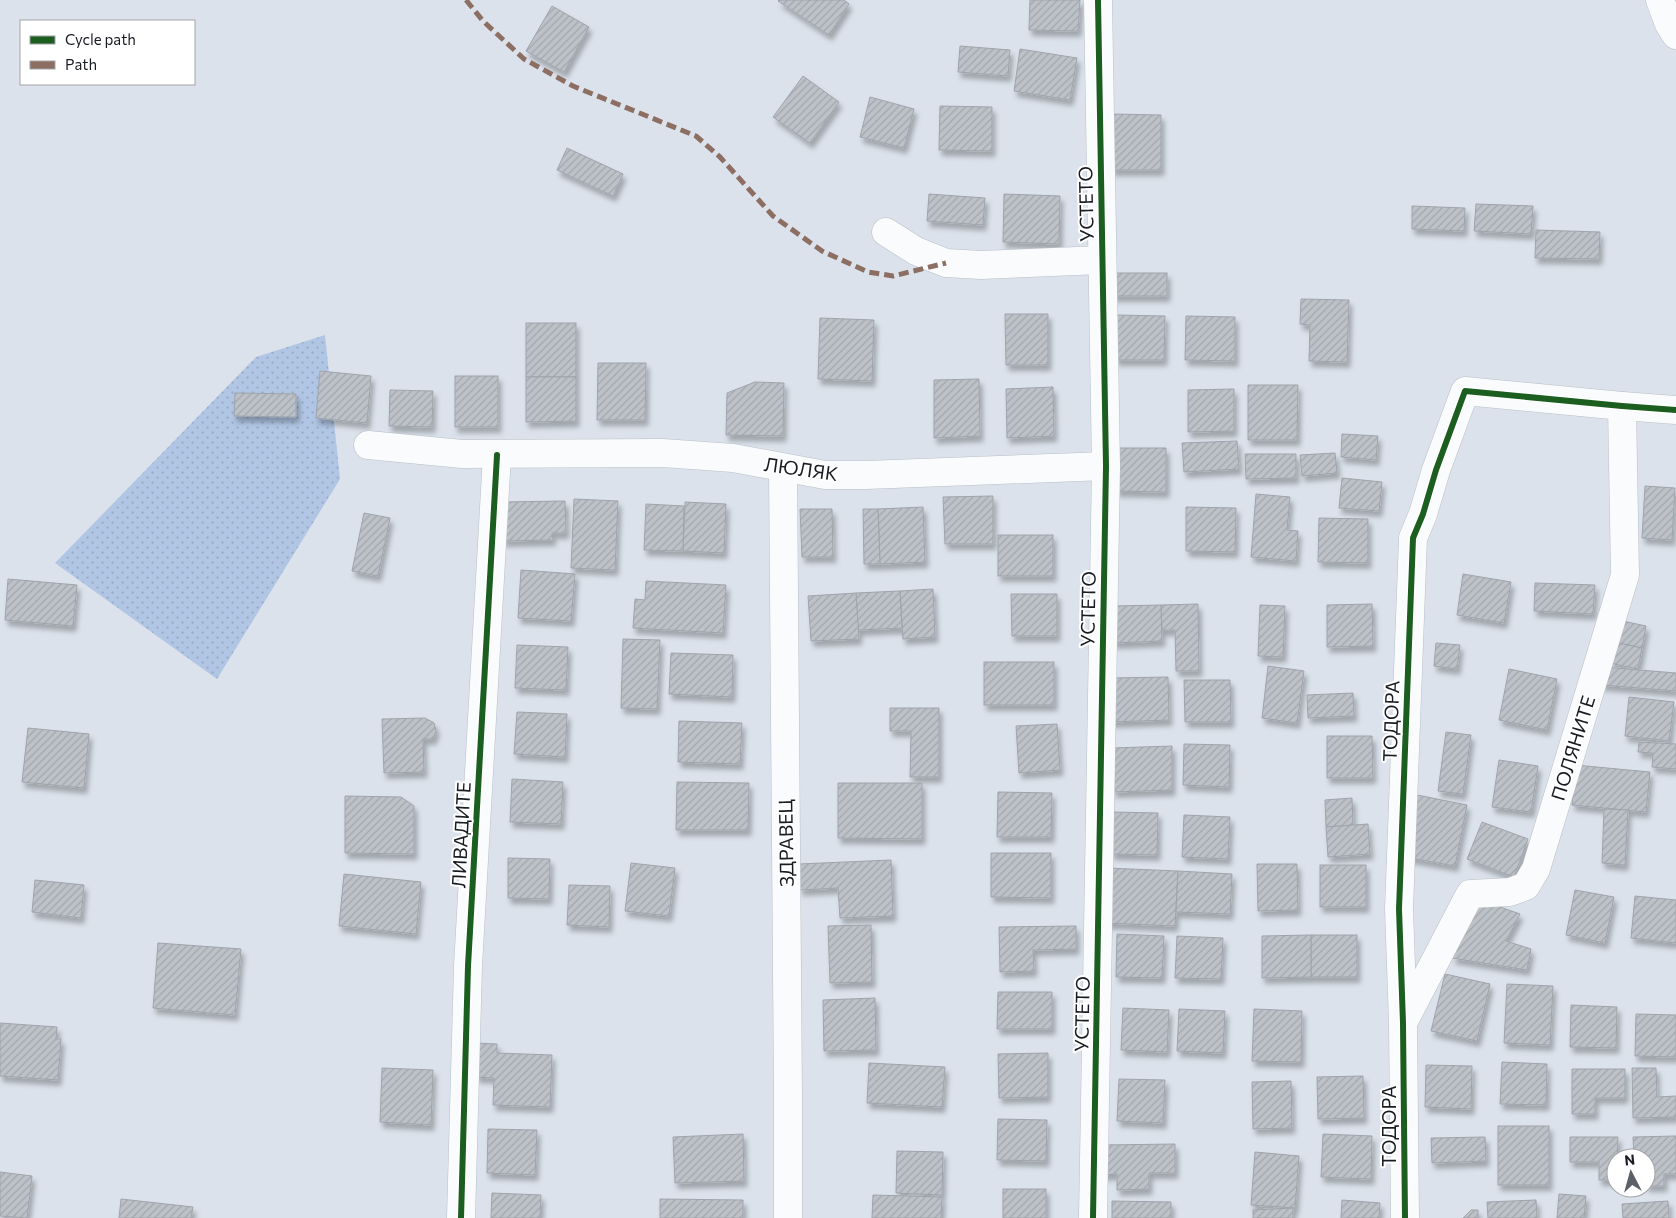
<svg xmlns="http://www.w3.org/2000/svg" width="1676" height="1218" font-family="Commissioner,sans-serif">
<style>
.grass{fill:url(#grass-dots)}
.building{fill:url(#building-hatch);stroke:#9fa4ab;filter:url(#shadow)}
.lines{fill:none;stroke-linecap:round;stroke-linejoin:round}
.street-casing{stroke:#b9bfc6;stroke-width:29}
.street{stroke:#fafbfc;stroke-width:28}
.quiet{stroke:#8d6e63;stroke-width:5;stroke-dasharray:10 5;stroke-linecap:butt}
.cycleway-casing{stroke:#fff;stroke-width:9}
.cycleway{stroke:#1b5e20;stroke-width:6}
.labels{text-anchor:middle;stroke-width:4;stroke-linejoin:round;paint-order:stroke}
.street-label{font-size:19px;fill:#181c22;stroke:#fff}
</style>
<defs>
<pattern id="grass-dots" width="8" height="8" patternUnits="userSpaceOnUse" patternTransform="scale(1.25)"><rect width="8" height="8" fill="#b0c6e4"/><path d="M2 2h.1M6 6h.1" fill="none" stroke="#97aac3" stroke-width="1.8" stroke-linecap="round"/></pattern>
<pattern id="building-hatch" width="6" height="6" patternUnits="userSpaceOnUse" patternTransform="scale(1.25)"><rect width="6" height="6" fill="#bdc2c9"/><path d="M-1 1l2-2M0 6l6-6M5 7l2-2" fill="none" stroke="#a2a6ac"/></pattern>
<filter id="shadow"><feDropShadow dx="3" dy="5.5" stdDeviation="2.5" flood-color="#0004"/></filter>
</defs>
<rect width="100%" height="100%" fill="#dbe2eb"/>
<path class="grass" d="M325,335L340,479L217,679L55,563L256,357Z"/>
<g class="building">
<path d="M779,0H844L849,4L829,35L778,1Z"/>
<path d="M1030,0H1080L1078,31L1029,30Z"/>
<path d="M552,6L589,27L564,72L526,51Z"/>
<path d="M960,46L1010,50L1008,76L958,72Z"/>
<path d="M1020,49L1077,58L1070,100L1014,91Z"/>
<path d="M803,76L839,102L810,143L773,117Z"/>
<path d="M870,97L914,109L904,148L860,137Z"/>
<path d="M940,106L992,107V151L939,150Z"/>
<path d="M1112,114L1161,115V170H1111Z"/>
<path d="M567,148L623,174L613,196L557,170Z"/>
<path d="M929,194L985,198L983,225L927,221Z"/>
<path d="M1004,194L1060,196L1059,244L1003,242Z"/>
<path d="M1476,204L1533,206L1531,234L1474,231Z"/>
<path d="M1412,206L1465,208L1464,231L1412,229Z"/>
<path d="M1536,230L1600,232L1599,259L1535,258Z"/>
<rect x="1112" y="273" width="55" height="23"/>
<path d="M1301,299L1349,300L1347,362L1309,361L1310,325L1300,324Z"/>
<path d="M1005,314H1048V365H1006Z"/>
<path d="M1116,315L1165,316L1164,360H1115Z"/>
<path d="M1186,316L1235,317V361L1185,360Z"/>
<path d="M820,318L874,320L872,381L818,379Z"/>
<rect x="526" y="323" width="50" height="54"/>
<path d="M598,363H646L645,420H597Z"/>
<path d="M320,371L371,376L367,423L316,418Z"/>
<rect x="455" y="376" width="43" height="51"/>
<path d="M526,377H576V421L526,422Z"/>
<path d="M979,379L980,436L934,438V380Z"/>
<path d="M755,382L784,383L783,436L726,435L727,393Z"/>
<path d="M1248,385H1298L1297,440H1248Z"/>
<path d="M1053,387L1054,436L1007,438L1006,389Z"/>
<path d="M1234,389V431L1188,432V390Z"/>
<path d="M390,390L433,391L432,427L389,426Z"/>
<path d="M235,393L296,394V417L234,416Z"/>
<path d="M1342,434L1378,436L1376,460L1341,457Z"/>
<path d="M1237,441L1239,469L1184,472L1182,443Z"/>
<path d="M1117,448H1166V492L1116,491Z"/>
<path d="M1335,453L1337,473L1302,476L1300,455Z"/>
<path d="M1245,454H1296V478L1246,479Z"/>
<path d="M1342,478L1382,482L1379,511L1339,508Z"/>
<path d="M1645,486L1675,488L1672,540L1642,538Z"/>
<path d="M1256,494L1290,497L1287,530L1298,531L1296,561L1251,557Z"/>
<path d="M993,496V544H945L943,497Z"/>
<path d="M574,499L618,501L615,570L571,568Z"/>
<path d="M565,501L566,533H552L553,540L503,541L502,502Z"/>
<path d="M685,502L726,504L724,553L683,551Z"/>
<path d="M646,504L684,506L683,551L644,550Z"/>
<path d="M923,507L925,562L880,564L878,509Z"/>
<path d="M1186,507L1236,508L1235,552L1186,551Z"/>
<path d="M800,509H832L833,557H802Z"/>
<path d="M863,509H878L880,564H864Z"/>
<path d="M364,513L390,518L378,576L352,571Z"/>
<path d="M1319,518L1368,519V563L1318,562Z"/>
<rect x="998" y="535" width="55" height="41"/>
<path d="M521,570L575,574L571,621L518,618Z"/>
<path d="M1463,574L1511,582L1504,623L1457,615Z"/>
<path d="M8,579L77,585L73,626L5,620Z"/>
<path d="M646,581L726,585L723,633L633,628L635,599L645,600Z"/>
<path d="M1535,583L1595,585L1593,614L1534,611Z"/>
<path d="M933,589L935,637L903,639L900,591Z"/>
<path d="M900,591L902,628L858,630L856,593Z"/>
<path d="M856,593L859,639L811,641L808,596Z"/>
<path d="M1011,594H1057V636H1012Z"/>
<path d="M1198,604L1199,671H1176L1175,630H1162L1161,605Z"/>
<path d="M1372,604L1373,646L1327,647V605Z"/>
<path d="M1161,605L1162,641L1113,643L1112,606Z"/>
<path d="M1260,605L1285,606L1283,657L1258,656Z"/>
<path d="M1618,620L1646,626L1642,648L1614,642Z"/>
<path d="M623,639L660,640L657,709L621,708Z"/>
<path d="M1614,642L1642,648L1638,669L1610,663Z"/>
<path d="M1436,643L1460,645L1457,669L1434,666Z"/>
<path d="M517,645L568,647L566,690L515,688Z"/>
<path d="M671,653L733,655L732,697L669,694Z"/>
<rect x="984" y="662" width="70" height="43"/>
<path d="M1268,666L1304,671L1297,723L1262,718Z"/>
<path d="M1603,667L1676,673V691L1601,685Z"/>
<path d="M1509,669L1557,679L1547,730L1499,720Z"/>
<path d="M1168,677L1169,720L1109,722L1108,678Z"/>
<path d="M1184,680H1230L1231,722H1185Z"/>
<path d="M1353,693L1354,716L1308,718L1307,695Z"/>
<path d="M1629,697L1674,702L1669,741L1625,736Z"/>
<path d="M890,708H939V777H910L911,731H890Z"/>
<path d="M517,712L567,714L565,757L514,754Z"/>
<path d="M425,718L434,723L436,731L433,739H423L424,772L384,773L382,719Z"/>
<path d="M679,721L742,723L740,764L678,762Z"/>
<path d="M1057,724L1060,770L1019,773L1016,726Z"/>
<path d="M28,728L89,734L84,788L22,782Z"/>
<path d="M1446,732L1471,735L1463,794L1438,791Z"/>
<path d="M1327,736H1372L1373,778H1327Z"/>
<path d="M1639,742L1676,744V769L1652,767L1653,753L1638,752Z"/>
<path d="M1184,744L1230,745L1229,787L1183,785Z"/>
<path d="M1172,746V790L1113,792L1112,748Z"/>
<path d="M1499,760L1538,766L1531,812L1492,807Z"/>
<path d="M1575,765L1650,772L1646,812L1572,805Z"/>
<path d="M512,779L563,782L561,824L510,822Z"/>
<path d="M677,782L749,783L748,830H676Z"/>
<path d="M838,783H922V839L838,838Z"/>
<path d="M998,792L1052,793L1051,837H997Z"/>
<path d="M1417,795L1467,805L1455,866L1405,857Z"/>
<path d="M345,796L401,797L414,806V854L345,853Z"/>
<path d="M1352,798L1353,825L1326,827L1325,800Z"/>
<path d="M1604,809L1628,810L1625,865L1602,863Z"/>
<path d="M1113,812L1158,813L1157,855L1111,854Z"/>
<path d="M1184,815L1230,817L1228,859L1182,857Z"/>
<path d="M1482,822L1528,839L1514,877L1467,859Z"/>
<path d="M1368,824L1370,854L1328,857L1326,827Z"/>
<path d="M991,853H1051V898L991,897Z"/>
<path d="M508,858L550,859L549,899L508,898Z"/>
<path d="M891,860L893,916L840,918L838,888L800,890L799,864Z"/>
<path d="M631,863L675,868L669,916L625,911Z"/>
<path d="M1257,864H1297L1298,910L1258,911Z"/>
<rect x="1320" y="865" width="46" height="42"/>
<path d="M1107,868L1178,871L1175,926L1105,923Z"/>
<path d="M1178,871L1232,874L1230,914L1176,912Z"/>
<path d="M344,874L421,882L416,934L339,926Z"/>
<path d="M35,880L84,885L81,918L32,912Z"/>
<path d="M569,885L610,886L609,927L567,925Z"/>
<path d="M1575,890L1614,897L1605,943L1566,935Z"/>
<path d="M1635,896L1676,900V943L1631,938Z"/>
<path d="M1480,900L1520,914L1506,941L1531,949L1527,970L1452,958Z"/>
<path d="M871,925L872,982L830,983L828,926Z"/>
<path d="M1076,926V949L1033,950L1034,971L1000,972L999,927Z"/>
<path d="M1117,934L1164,936L1162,978L1116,977Z"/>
<rect x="1311" y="935" width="46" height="42"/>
<path d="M1311,935V977L1262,978V936Z"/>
<path d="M1177,936L1223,938L1221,979L1175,978Z"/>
<path d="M158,943L241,949L235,1015L153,1008Z"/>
<path d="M1445,974L1490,984L1477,1041L1431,1031Z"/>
<path d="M1507,984L1553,986L1550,1045L1504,1043Z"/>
<path d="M998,992H1052V1029H997Z"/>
<path d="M875,998L876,1050L824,1051L823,1000Z"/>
<path d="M1571,1005L1617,1007L1616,1048L1570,1047Z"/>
<path d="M1123,1008L1169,1010L1167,1052L1121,1050Z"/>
<path d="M1179,1009L1225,1011L1223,1053L1177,1051Z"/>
<path d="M1254,1009L1302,1011L1301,1062L1252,1061Z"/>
<path d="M1636,1014L1676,1015V1057L1635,1056Z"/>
<path d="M0,1023L57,1027L56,1039H61L58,1080L0,1076Z"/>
<path d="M477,1043L497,1044V1053L552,1055L550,1107L493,1105L494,1078L476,1077Z"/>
<path d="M1048,1053V1097L999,1098L998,1054Z"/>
<path d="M1502,1062L1547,1064L1546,1105L1500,1104Z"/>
<path d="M869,1063L945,1067L942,1107L867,1103Z"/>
<path d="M1426,1065L1472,1066L1471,1109L1425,1107Z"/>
<path d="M382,1068L433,1070L431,1125L380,1122Z"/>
<path d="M1632,1068H1656L1657,1097L1676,1096V1117L1633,1118Z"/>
<path d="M1572,1069H1625V1098H1595V1114H1572Z"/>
<path d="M1363,1076L1364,1118L1318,1119L1317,1077Z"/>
<path d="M1119,1079L1165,1080L1163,1123L1117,1121Z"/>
<path d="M1291,1081L1292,1128L1253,1129L1252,1082Z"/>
<path d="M998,1119L1047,1120L1046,1161L997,1160Z"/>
<rect x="1498" y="1126" width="51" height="59"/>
<path d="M488,1129L537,1130L535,1175L487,1173Z"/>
<path d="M743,1134L744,1181L675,1183L673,1137Z"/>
<path d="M1323,1134L1372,1136L1371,1179L1321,1177Z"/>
<path d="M1676,1136V1174H1664V1186H1646V1158H1634L1633,1137Z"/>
<path d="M1485,1137L1486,1161L1432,1163L1431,1138Z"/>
<path d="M1570,1137H1618L1616,1180H1599V1162H1570Z"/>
<path d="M1175,1144V1173H1149V1189L1117,1190V1174L1102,1175L1101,1145Z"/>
<path d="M897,1151L943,1152L942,1195L896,1193Z"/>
<path d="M1255,1152L1299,1156L1295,1208L1251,1205Z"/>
<path d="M0,1172L32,1176L27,1218L0,1216Z"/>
<rect x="1003" y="1189" width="43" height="29"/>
<path d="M492,1193L541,1195L540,1218H491Z"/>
<path d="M1559,1194L1586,1196L1584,1218H1557Z"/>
<path d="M873,1195L942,1197L941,1218H872Z"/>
<path d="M121,1199L193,1207L191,1218H119Z"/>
<path d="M660,1199L743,1200V1218H660Z"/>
<path d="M1342,1200L1380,1203L1379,1218H1341Z"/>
<path d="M1536,1200L1537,1218H1488L1487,1202Z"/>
<path d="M1112,1201L1171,1202V1218H1112Z"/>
<path d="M1668,1201L1669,1218H1623L1622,1204Z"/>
<path d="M1293,1208V1218H1253V1210Z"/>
<path d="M1471,1210H1478V1218H1463Z"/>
</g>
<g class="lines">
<g class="street-casing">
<g id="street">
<path d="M1660,0L1669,24L1676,35"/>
<path d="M886,232L916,251L946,263L981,265L1102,260"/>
<path d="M368,445L462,454L663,453L733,458L825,475H866L1106,466"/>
<path d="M783,468L788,1098V1218"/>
<path d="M1404,1021L1470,894L1510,892L1526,886L1536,869L1625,575L1622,406"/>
<path d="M461,1218L468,966L497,455"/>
<path d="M1093,1218L1106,466L1098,0"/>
<path d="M1405,1218L1403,1023L1399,909L1413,538L1423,514L1436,470L1465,391L1622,406L1676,410"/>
</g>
</g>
<use href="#street" class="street"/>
<path class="quiet" d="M466,0L483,21L524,59L573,86L696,136L720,157L773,216L822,251L868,272L893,276L946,263"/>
<g class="cycleway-casing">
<g id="cycleway">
<path d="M461,1218L468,966L497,455"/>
<path d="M1093,1218L1106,466L1098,0"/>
<path d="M1405,1218L1403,1023L1399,909L1413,538L1423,514L1436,470L1465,391L1622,406L1676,410"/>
</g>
</g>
<use href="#cycleway" class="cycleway"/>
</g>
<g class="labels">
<g class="street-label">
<text transform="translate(1086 204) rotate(-91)" y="7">УСТЕТО</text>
<text transform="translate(801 469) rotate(8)" y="7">ЛЮЛЯК</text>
<text transform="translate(1088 609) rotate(-89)" y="7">УСТЕТО</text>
<text transform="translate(1391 721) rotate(-88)" y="7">ТОДОРА</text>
<text transform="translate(1573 748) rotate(-73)" y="7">ПОЛЯНИТЕ</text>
<text transform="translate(461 835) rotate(-87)" y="7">ЛИВАДИТЕ</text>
<text transform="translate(786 843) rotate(-91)" y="7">ЗДРАВЕЦ</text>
<text transform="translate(1082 1014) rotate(-89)" y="7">УСТЕТО</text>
<text transform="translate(1389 1126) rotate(-90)" y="7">ТОДОРА</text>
</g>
</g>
<rect x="20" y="20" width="175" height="65" fill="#ffffff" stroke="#a3a4a7"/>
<rect x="30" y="36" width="25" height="8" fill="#1b5e20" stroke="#a3a4a7"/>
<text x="65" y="45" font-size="15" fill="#181c22">Cycle path</text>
<rect x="30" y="61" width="25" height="8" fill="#8d6e63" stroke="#a3a4a7"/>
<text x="65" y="70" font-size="15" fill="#181c22">Path</text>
<g transform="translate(1631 1173) rotate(354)"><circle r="24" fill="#ffffff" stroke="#a3a4a7"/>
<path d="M0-4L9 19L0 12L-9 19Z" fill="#5c6168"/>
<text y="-8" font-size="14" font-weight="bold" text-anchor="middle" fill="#181c22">N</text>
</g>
</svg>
